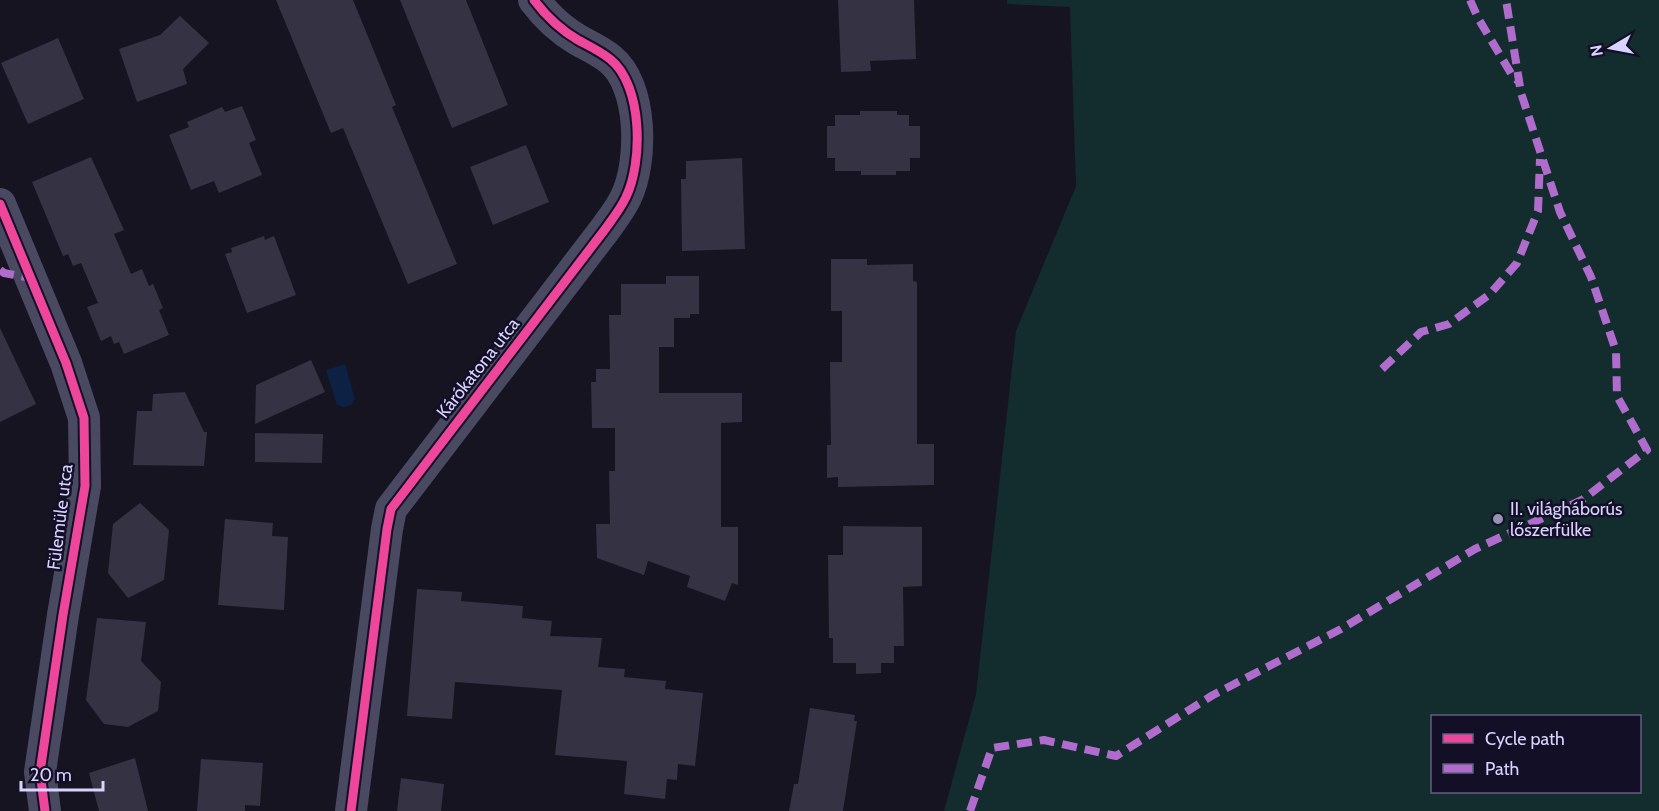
<svg xmlns="http://www.w3.org/2000/svg" width="1659" height="811" font-family="Cabin,sans-serif">
<style>
.green{fill:#132c2d;fill-rule:evenodd}
.water{fill:#0d2144}
.building{fill:#343243}
.lines{fill:none;stroke-linecap:round;stroke-linejoin:round}
.minor{stroke:#4a4962;stroke-width:32}
.quiet{stroke:#b06ccc;stroke-width:8;stroke-dasharray:15 8;stroke-linecap:butt}
.cycleway-casing{stroke:#130f26;stroke-width:13}
.cycleway{stroke:#ed469a;stroke-width:9}
.poi-dot{fill:#9591b1;stroke:#130f26;stroke-width:2}
.labels{text-anchor:middle;stroke-width:5;stroke-linejoin:round;paint-order:stroke}
.street-label{font-size:18px;fill:#d9d4ff;stroke:#130f26}
.poi-label{font-size:18px;fill:#d9d4ff;stroke:#130f26;text-anchor:start}
</style>
<rect width="100%" height="100%" fill="#161421"/>
<path class="green" d="M1007,0H1659V811H944L976,694L1016,331L1076,186L1070,7L1007,4ZM1432,716H1640V792H1432Z"/>
<path class="water" d="M345,364L355,399L351,405L344,407L337,405L326,370Z"/>
<g class="building">
<path d="M276,0H353L396,105L392,107L457,264L408,284L343,128L331,133Z"/>
<path d="M400,0H466L508,105L452,128Z"/>
<path d="M838,0H914L916,59L870,61L871,71L841,72Z"/>
<path d="M180,16L209,43L183,69L187,84L137,102L119,49L160,35Z"/>
<path d="M58,38L84,99L28,124L1,63Z"/>
<path d="M242,106L256,140L249,143L262,175L219,193L214,181L191,190L169,135L189,127L187,122L222,107L225,112Z"/>
<path d="M860,111H897V115H909V126H920V158H910V171H896V175H861V171H835V158H827V126H835V115H860Z"/>
<path d="M526,145L549,202L493,225L470,167Z"/>
<path d="M91,157L124,230L114,234L131,274L142,269L149,286L153,284L163,308L159,310L169,335L124,354L119,342L114,344L111,336L101,341L87,307L98,303L81,263L73,266L68,254L63,256L32,182Z"/>
<path d="M742,158L745,249L682,251L681,179H686V161Z"/>
<path d="M264,236L265,240L274,236L296,295L247,313L225,254L232,252L231,248Z"/>
<path d="M831,259H867V265L913,264V281L917,282V444H934V485L838,487V477L827,478V445H831L830,362H842V311H831Z"/>
<path d="M666,276H699V314H690V318H674V347H659V393H742V422L721,423V527H738V585L732,583L725,601L687,587L690,576L648,561L644,575L597,558L596,524H610L609,471H615V428H592L591,382H596V369H610L609,315H621V284H666Z"/>
<path d="M0,328L36,404L0,422Z"/>
<path d="M311,360L325,392L255,424L256,385Z"/>
<path d="M185,392L204,432H207L204,466L133,465L137,411H152L153,394Z"/>
<path d="M255,433L323,434L322,463L255,462Z"/>
<path d="M140,503L169,530L164,580L128,598L108,573L113,524Z"/>
<path d="M225,519L273,523L272,536L288,537L284,610L218,605Z"/>
<path d="M843,526L922,527V586L903,587L904,646H894V663H881V673L856,674V663H833V638H829L828,555H843Z"/>
<path d="M417,589L462,592L461,601L523,606L522,618L552,621L550,636L602,638L598,667L625,669L624,677L666,681L665,689L703,693L695,766L678,764L677,780L667,779L665,799L624,794L627,761L555,755L562,690L455,682L452,719L407,716Z"/>
<path d="M97,618L146,622L141,661L161,682L158,711L128,727L104,724L86,700Z"/>
<path d="M810,708L855,715L854,721H857L843,811H789L794,784H798Z"/>
<path d="M135,758L148,811H99L89,773Z"/>
<path d="M201,759L263,763L260,806L245,805V811H197Z"/>
<path d="M401,778L444,784L441,811H397Z"/>
</g>
<g class="lines">
<g class="minor">
<path d="M0,204L66,363L84,418L85,486L63,615L40,772L45,811"/>
<path d="M351,811L387,529L391,509L606,228C613,218 621,208 626,197C643,162 643,85 610,59C600,51 589,46 578,40C561,30 546,16 534,0"/>
</g>
<g class="quiet">
<path d="M1470,0L1478,18L1512,75L1519,82"/>
<path d="M0,270L4,273L31,278"/>
<path d="M1382,369L1421,332L1449,324L1490,294L1517,263L1538,211L1540,159"/>
<path d="M970,811L992,748L1044,740L1116,756L1213,695L1341,629L1475,549L1582,500L1647,450L1617,396L1616,351L1591,277L1560,212L1521,93L1506,0"/>
</g>
<g class="cycleway-casing">
<g id="cycleway">
<path d="M0,204L66,363L84,418L85,486L63,615L40,772L45,811"/>
<path d="M351,811L387,529L391,509L606,228C613,218 621,208 626,197C643,162 643,85 610,59C600,51 589,46 578,40C561,30 546,16 534,0"/>
</g>
</g>
<use href="#cycleway" class="cycleway"/>
</g>
<circle class="poi-dot" cx="1498" cy="519" r="6"/>
<g class="labels">
<g class="street-label">
<text transform="translate(478 368) rotate(-52)" y="6">Kárókatona utca</text>
<text transform="translate(60 517) rotate(-83)" y="6">Fülemüle utca</text>
</g>
<g class="poi-label">
<text x="1510" y="515">II. világháborús<tspan x="1510" dy="21">lőszerfülke</tspan></text>
</g>
</g>
<rect x="1431" y="715" width="210" height="78" fill="#130f26" stroke="#625e7d" stroke-width="1.5"/>
<rect x="1443" y="734" width="30" height="9" fill="#ed469a" stroke="#625e7d" stroke-width="1.5"/>
<text x="1485" y="745" font-size="18" fill="#d9d4ff">Cycle path</text>
<rect x="1443" y="764" width="30" height="9" fill="#b06ccc" stroke="#625e7d" stroke-width="1.5"/>
<text x="1485" y="775" font-size="18" fill="#d9d4ff">Path</text>
<g transform="translate(1611 48) rotate(260)" stroke="#130f26" stroke-width="4.5" paint-order="stroke">
<path d="M0-4.5L10 22L0 15L-10 22Z" fill="#d9d4ff"/>
<text y="-9" font-size="16" font-weight="bold" text-anchor="middle" fill="#d9d4ff">N</text>
</g>
<path d="M21 781v9h82v-9" fill="none" stroke="#d9d4ff" stroke-width="3"/>
<text x="30" y="781" font-size="18" fill="#d9d4ff" stroke="#130f26" stroke-width="4.5" paint-order="stroke">20 m</text>
</svg>
